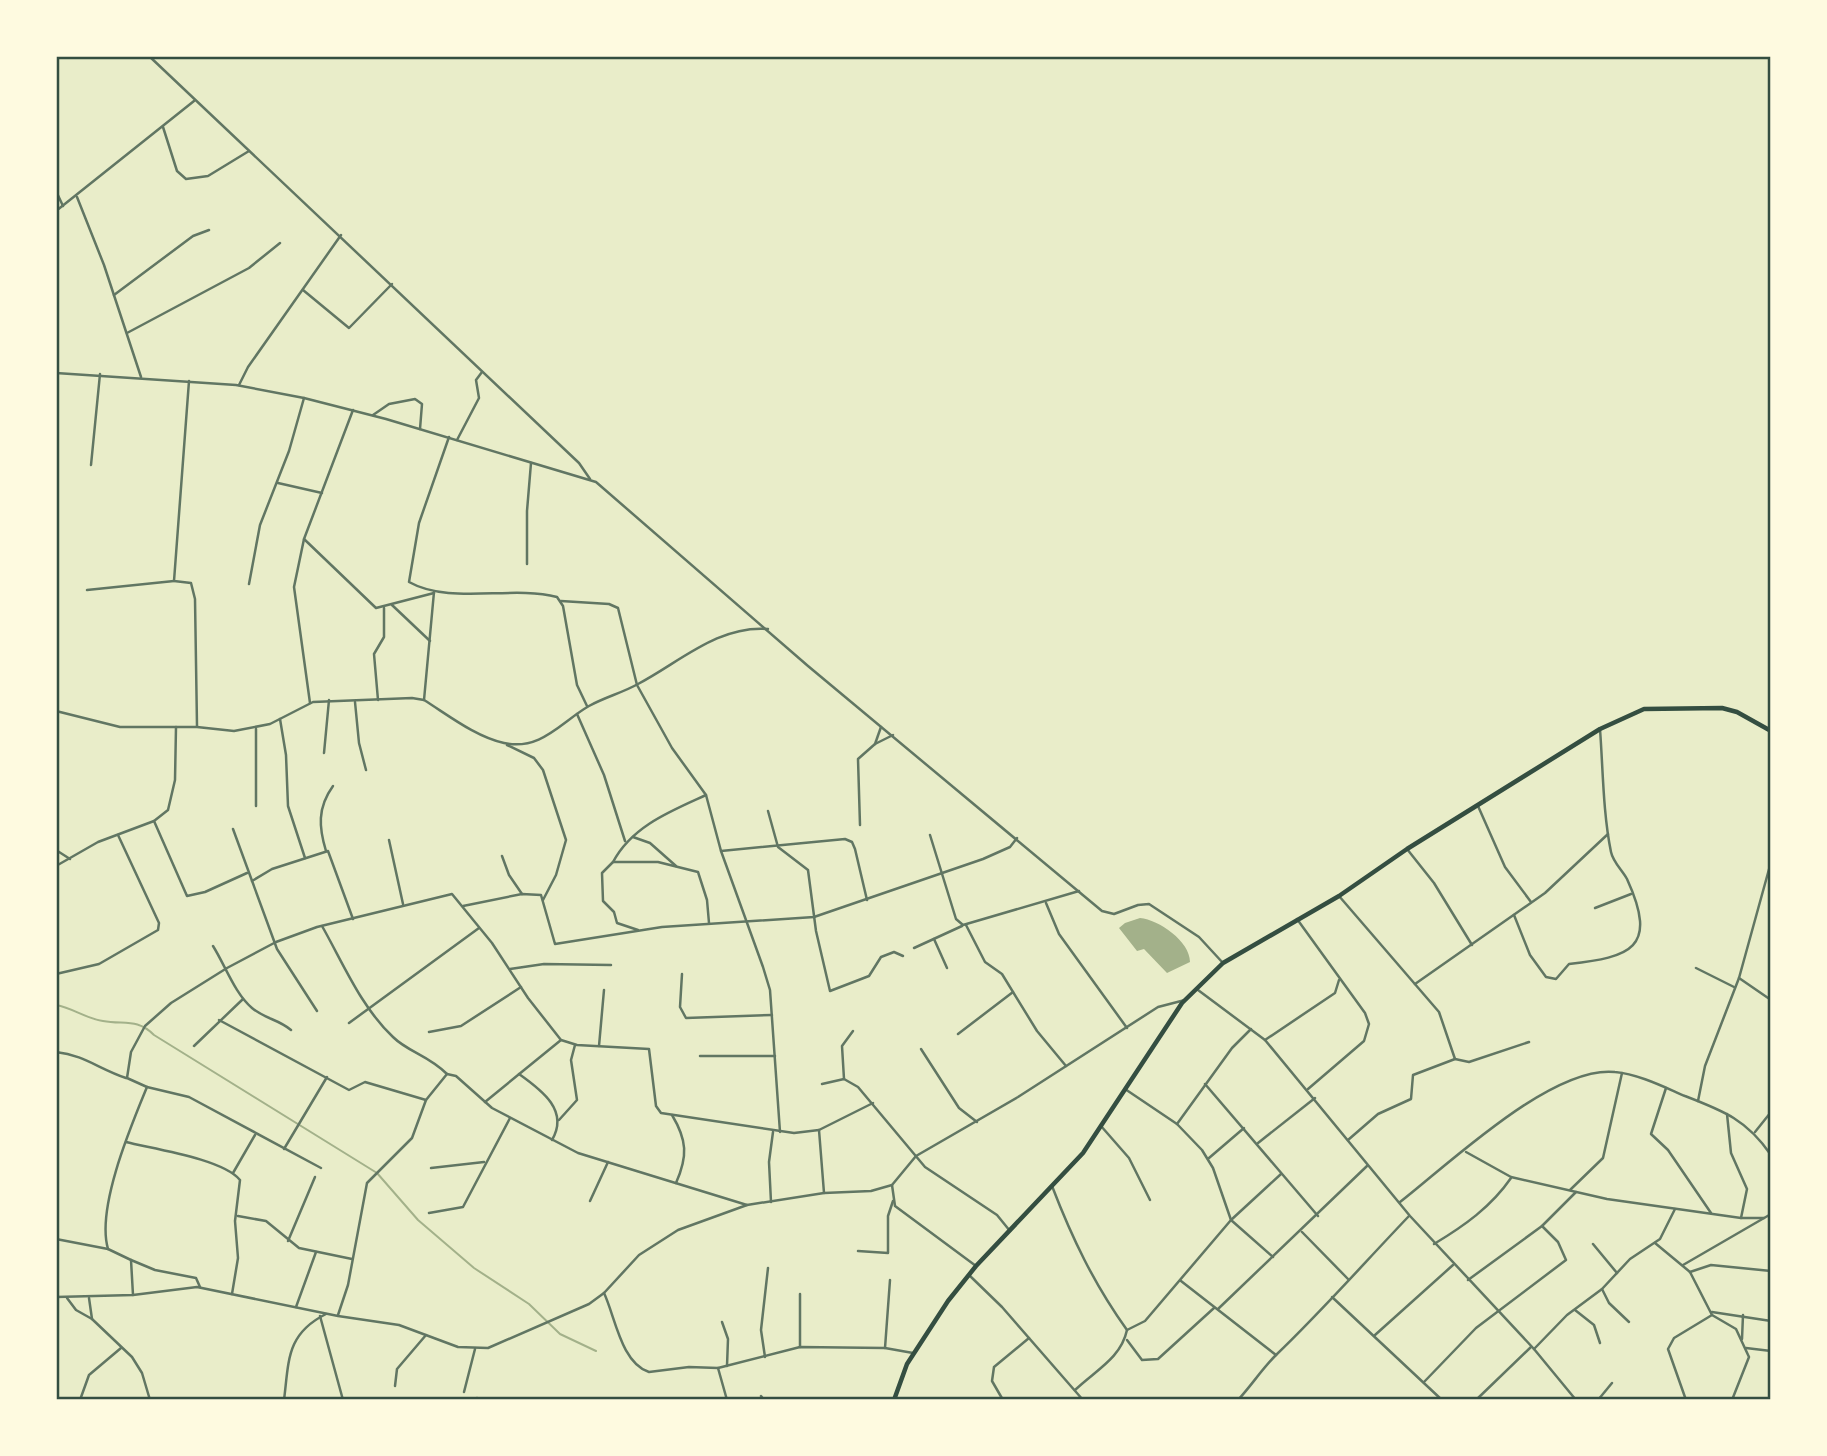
<svg xmlns="http://www.w3.org/2000/svg" width="1827" height="1456" font-family="'Space Grotesk',sans-serif">
<style>
.water{fill:#a3b18a}
.lines{fill:none;stroke-linecap:round;stroke-linejoin:round}
.stream{stroke:#a3b18a;stroke-width:2}
.minor{stroke:#617663;stroke-width:2.5}
.secondary{stroke:#344e41;stroke-width:4.5}
.neatline{fill:none;stroke:#344e41;stroke-width:2.5}
</style>
<rect width="100%" height="100%" fill="#e9edc9"/>
<path class="water" d="M1140,918C1159,920 1190,941 1190,962L1167,973L1144,949L1137,951L1119,928L1125,923Z"/>
<g class="lines">
<path class="stream" d="M56,1005C73,1008 87,1019 103,1021C124,1025 137,1018 154,1035L377,1173L418,1220L474,1268L529,1304L560,1334L596,1351"/>
<g class="minor">
<path d="M149,56L579,463L590,479"/>
<path d="M163,127L177,171L186,179L208,176L249,151"/>
<path d="M56,191L63,206"/>
<path d="M77,197L104,265L141,377"/>
<path d="M56,211L194,101"/>
<path d="M303,290L349,328L392,284"/>
<path d="M114,295L193,236L209,230"/>
<path d="M127,333L249,268L280,243"/>
<path d="M56,373L236,385L304,398L386,419L596,482L808,666L1102,911L1114,914L1138,905L1149,904L1199,937L1223,963"/>
<path d="M189,381L174,581L191,583L195,599L197,726"/>
<path d="M239,385L248,367L341,235"/>
<path d="M373,415L389,404L415,399L422,404L420,429"/>
<path d="M449,437L419,523L409,582C450,605 511,585 557,597L563,606L577,685L587,706"/>
<path d="M457,440L479,398L476,380L482,372"/>
<path d="M91,465L100,374"/>
<path d="M278,483L322,493"/>
<path d="M304,539L376,608L434,593"/>
<path d="M527,564V511L531,463"/>
<path d="M249,584L260,525L289,451L304,398"/>
<path d="M87,590L174,581"/>
<path d="M561,601L609,604L618,608L637,685L672,748L706,795L721,851L763,967L770,990L780,1132"/>
<path d="M392,605L430,641"/>
<path d="M378,700L374,654L384,637V608"/>
<path d="M424,700L434,592"/>
<path d="M355,702L359,743L366,770"/>
<path d="M310,703L294,587L304,539L353,410"/>
<path d="M56,711L120,727H197L234,731L270,724L313,702L412,698L424,700C448,715 476,737 504,743C541,751 561,722 589,706C605,697 622,693 638,684C680,662 718,625 768,629"/>
<path d="M577,714L604,775L625,841"/>
<path d="M280,719L286,755L288,806L305,858"/>
<path d="M875,744L881,727"/>
<path d="M507,745L534,758L543,770L566,840L556,875L543,900"/>
<path d="M324,753L329,700"/>
<path d="M706,795C671,811 632,826 613,862H658L698,872L707,900L709,923"/>
<path d="M256,806V729"/>
<path d="M1478,806L1505,867L1531,902"/>
<path d="M768,811L778,847L808,870L816,931L830,991L869,976L881,957L894,952L903,956"/>
<path d="M154,821L187,896L205,892L247,873"/>
<path d="M860,825L858,759L875,744L893,735"/>
<path d="M233,829L277,949L317,1011"/>
<path d="M930,835L956,919L963,925L1079,891"/>
<path d="M633,837L650,843L676,866"/>
<path d="M389,840L403,904"/>
<path d="M1407,849L1434,883L1472,945"/>
<path d="M56,850L70,859"/>
<path d="M326,851C319,828 317,808 333,786"/>
<path d="M721,851L845,839L852,842L855,849L867,900"/>
<path d="M502,856L509,875L522,894"/>
<path d="M613,862L602,873L603,901L614,912L617,923L638,930"/>
<path d="M56,866L98,842L154,821L168,810L175,780L176,727"/>
<path d="M252,881L272,869L328,851L353,919"/>
<path d="M1339,896L1439,1012L1455,1059L1469,1062L1529,1042"/>
<path d="M1046,903L1059,934L1127,1028"/>
<path d="M463,906L522,894L541,895L555,944L662,927L814,917L983,859L1010,847L1017,838"/>
<path d="M1595,908L1631,894"/>
<path d="M1514,915L1530,955L1546,977L1556,979L1569,964C1630,957 1659,949 1627,879C1622,870 1613,862 1611,852C1603,813 1603,769 1600,729"/>
<path d="M1297,919L1365,1013L1369,1024L1364,1041L1308,1089"/>
<path d="M966,925L985,962L1002,974L1037,1031L1066,1066"/>
<path d="M322,926C343,963 361,1007 393,1037C408,1052 428,1055 447,1074"/>
<path d="M934,939L947,968"/>
<path d="M213,946C225,965 235,994 252,1008C265,1019 278,1019 291,1030"/>
<path d="M914,948L962,926"/>
<path d="M1696,968L1734,987"/>
<path d="M510,969L544,964L611,965"/>
<path d="M56,974L99,964L158,930L159,923L118,835"/>
<path d="M682,974L680,1007L686,1018L772,1015"/>
<path d="M1739,978L1771,1000"/>
<path d="M1415,984L1545,893L1608,834"/>
<path d="M1198,990L1265,1040L1410,1216L1534,1349L1576,1400"/>
<path d="M219,1020L349,1090L365,1082L426,1100"/>
<path d="M349,1023L479,928"/>
<path d="M429,1032L461,1026L521,987"/>
<path d="M958,1034L1013,992"/>
<path d="M1265,1040L1335,993L1339,980"/>
<path d="M194,1046L243,999"/>
<path d="M599,1046L604,990"/>
<path d="M921,1049L959,1108L977,1122"/>
<path d="M56,1052C84,1055 99,1069 126,1078"/>
<path d="M700,1056H775"/>
<path d="M519,1074C543,1091 569,1111 552,1140"/>
<path d="M844,1079L842,1046L853,1031"/>
<path d="M822,1084L844,1079L858,1087L925,1167L997,1215L1010,1231"/>
<path d="M1205,1084L1318,1216"/>
<path d="M147,1087L189,1097L321,1168"/>
<path d="M1666,1088L1651,1134L1668,1150L1711,1213"/>
<path d="M1125,1089L1177,1124L1202,1150L1213,1168L1231,1220L1273,1257"/>
<path d="M1698,1101L1705,1066L1739,978L1771,862"/>
<path d="M485,1102L561,1040"/>
<path d="M1727,1114L1731,1153L1747,1189L1741,1218"/>
<path d="M672,1115C687,1140 688,1156 676,1183"/>
<path d="M559,1120L577,1100L571,1060L575,1045"/>
<path d="M1177,1124L1232,1048L1251,1029"/>
<path d="M1101,1126L1129,1158L1150,1200"/>
<path d="M819,1130L824,1193"/>
<path d="M1755,1132L1771,1112"/>
<path d="M1348,1140L1378,1114L1411,1099L1413,1075L1455,1059"/>
<path d="M126,1142C154,1149 223,1159 240,1180L235,1221L238,1258L232,1294"/>
<path d="M1258,1143L1315,1098"/>
<path d="M284,1149L327,1077"/>
<path d="M1466,1152L1511,1177L1607,1199L1741,1218H1764"/>
<path d="M1209,1158L1244,1128"/>
<path d="M431,1168L484,1162"/>
<path d="M233,1173L255,1135"/>
<path d="M892,1185L895,1206L976,1266"/>
<path d="M1052,1186C1072,1238 1094,1284 1127,1330"/>
<path d="M1570,1190L1603,1158L1622,1073"/>
<path d="M590,1201L608,1162"/>
<path d="M771,1202L769,1162L773,1132"/>
<path d="M1400,1202C1449,1164 1552,1065 1615,1072C1638,1074 1664,1087 1685,1096C1724,1111 1747,1120 1771,1155"/>
<path d="M429,1213L463,1207L510,1118"/>
<path d="M238,1216L266,1221L299,1248L352,1259"/>
<path d="M1302,1232L1348,1279"/>
<path d="M56,1239L108,1249"/>
<path d="M288,1241L315,1177"/>
<path d="M1655,1243L1690,1272L1712,1315L1736,1329L1749,1357L1732,1400"/>
<path d="M1434,1244C1464,1226 1491,1207 1511,1178"/>
<path d="M1593,1244L1617,1273"/>
<path d="M858,1251L888,1253V1216L893,1201"/>
<path d="M131,1260L155,1270L196,1278L200,1287"/>
<path d="M1683,1265L1771,1214"/>
<path d="M1690,1272L1711,1265L1771,1271"/>
<path d="M969,1275L1002,1307L1083,1400"/>
<path d="M1468,1280L1542,1226L1576,1192"/>
<path d="M1181,1281L1276,1355"/>
<path d="M1602,1289L1609,1303L1629,1322"/>
<path d="M604,1293C615,1316 621,1363 649,1372L689,1367L718,1368L800,1347L885,1348L913,1353"/>
<path d="M133,1295L131,1260L108,1249C96,1208 131,1126 147,1087L127,1078L131,1052L145,1026L171,1003L227,968L276,942L317,927L452,894L492,943L528,998L561,1040L577,1045L649,1049L656,1106L661,1113L794,1133L819,1130L873,1103"/>
<path d="M56,1297L133,1295L197,1287L338,1316L399,1325L458,1347L488,1348L589,1304L604,1293L639,1255L678,1230L747,1205L824,1193L871,1191L892,1185L916,1156L1018,1097L1158,1007L1185,1000"/>
<path d="M1332,1297L1442,1400"/>
<path d="M67,1298L76,1310L92,1319L132,1357L142,1373L150,1400"/>
<path d="M89,1298L92,1319"/>
<path d="M296,1307L316,1252"/>
<path d="M1218,1309L1367,1166"/>
<path d="M1575,1310L1594,1325L1600,1343"/>
<path d="M1712,1312L1771,1321"/>
<path d="M338,1315L348,1285L367,1183L412,1138L426,1100L447,1074L456,1076L492,1108L578,1153L747,1205"/>
<path d="M320,1316L343,1400"/>
<path d="M722,1322L728,1339L727,1366"/>
<path d="M1375,1335L1453,1265"/>
<path d="M1742,1339L1743,1315"/>
<path d="M1127,1340L1142,1360L1158,1359L1214,1308"/>
<path d="M800,1347V1294"/>
<path d="M885,1348L890,1280"/>
<path d="M1746,1348L1771,1351"/>
<path d="M1534,1349L1567,1315L1602,1289L1630,1259L1660,1239L1675,1209"/>
<path d="M765,1357L761,1330L768,1268"/>
<path d="M718,1368L727,1400"/>
<path d="M1424,1382L1476,1328L1566,1260L1558,1242L1542,1226"/>
<path d="M395,1386L397,1369L426,1335"/>
<path d="M1075,1390C1096,1370 1121,1358 1127,1330L1145,1321L1231,1220L1281,1174"/>
<path d="M464,1392L475,1349"/>
<path d="M761,1396L764,1400"/>
<path d="M477,1398V1400"/>
<path d="M80,1400L89,1375L121,1348"/>
<path d="M284,1400C289,1361 286,1334 326,1314"/>
<path d="M1003,1400L992,1381L994,1367L1029,1338"/>
<path d="M1238,1400C1251,1386 1262,1369 1276,1355C1322,1311 1365,1262 1409,1216"/>
<path d="M1476,1400L1531,1347"/>
<path d="M1598,1400L1612,1383"/>
<path d="M1686,1400L1668,1349L1674,1338L1712,1315"/>
</g>
<path class="secondary" d="M894,1400L907,1364L948,1301L976,1266L1083,1153L1182,1003L1223,963L1339,896L1407,849L1600,729L1644,709L1722,708L1737,712L1771,731"/>
</g>
<rect width="1827" height="1456" fill="none" stroke="#fefae0" stroke-width="116"/>
<rect x="58" y="58" width="1711" height="1340" class="neatline"/>
</svg>
